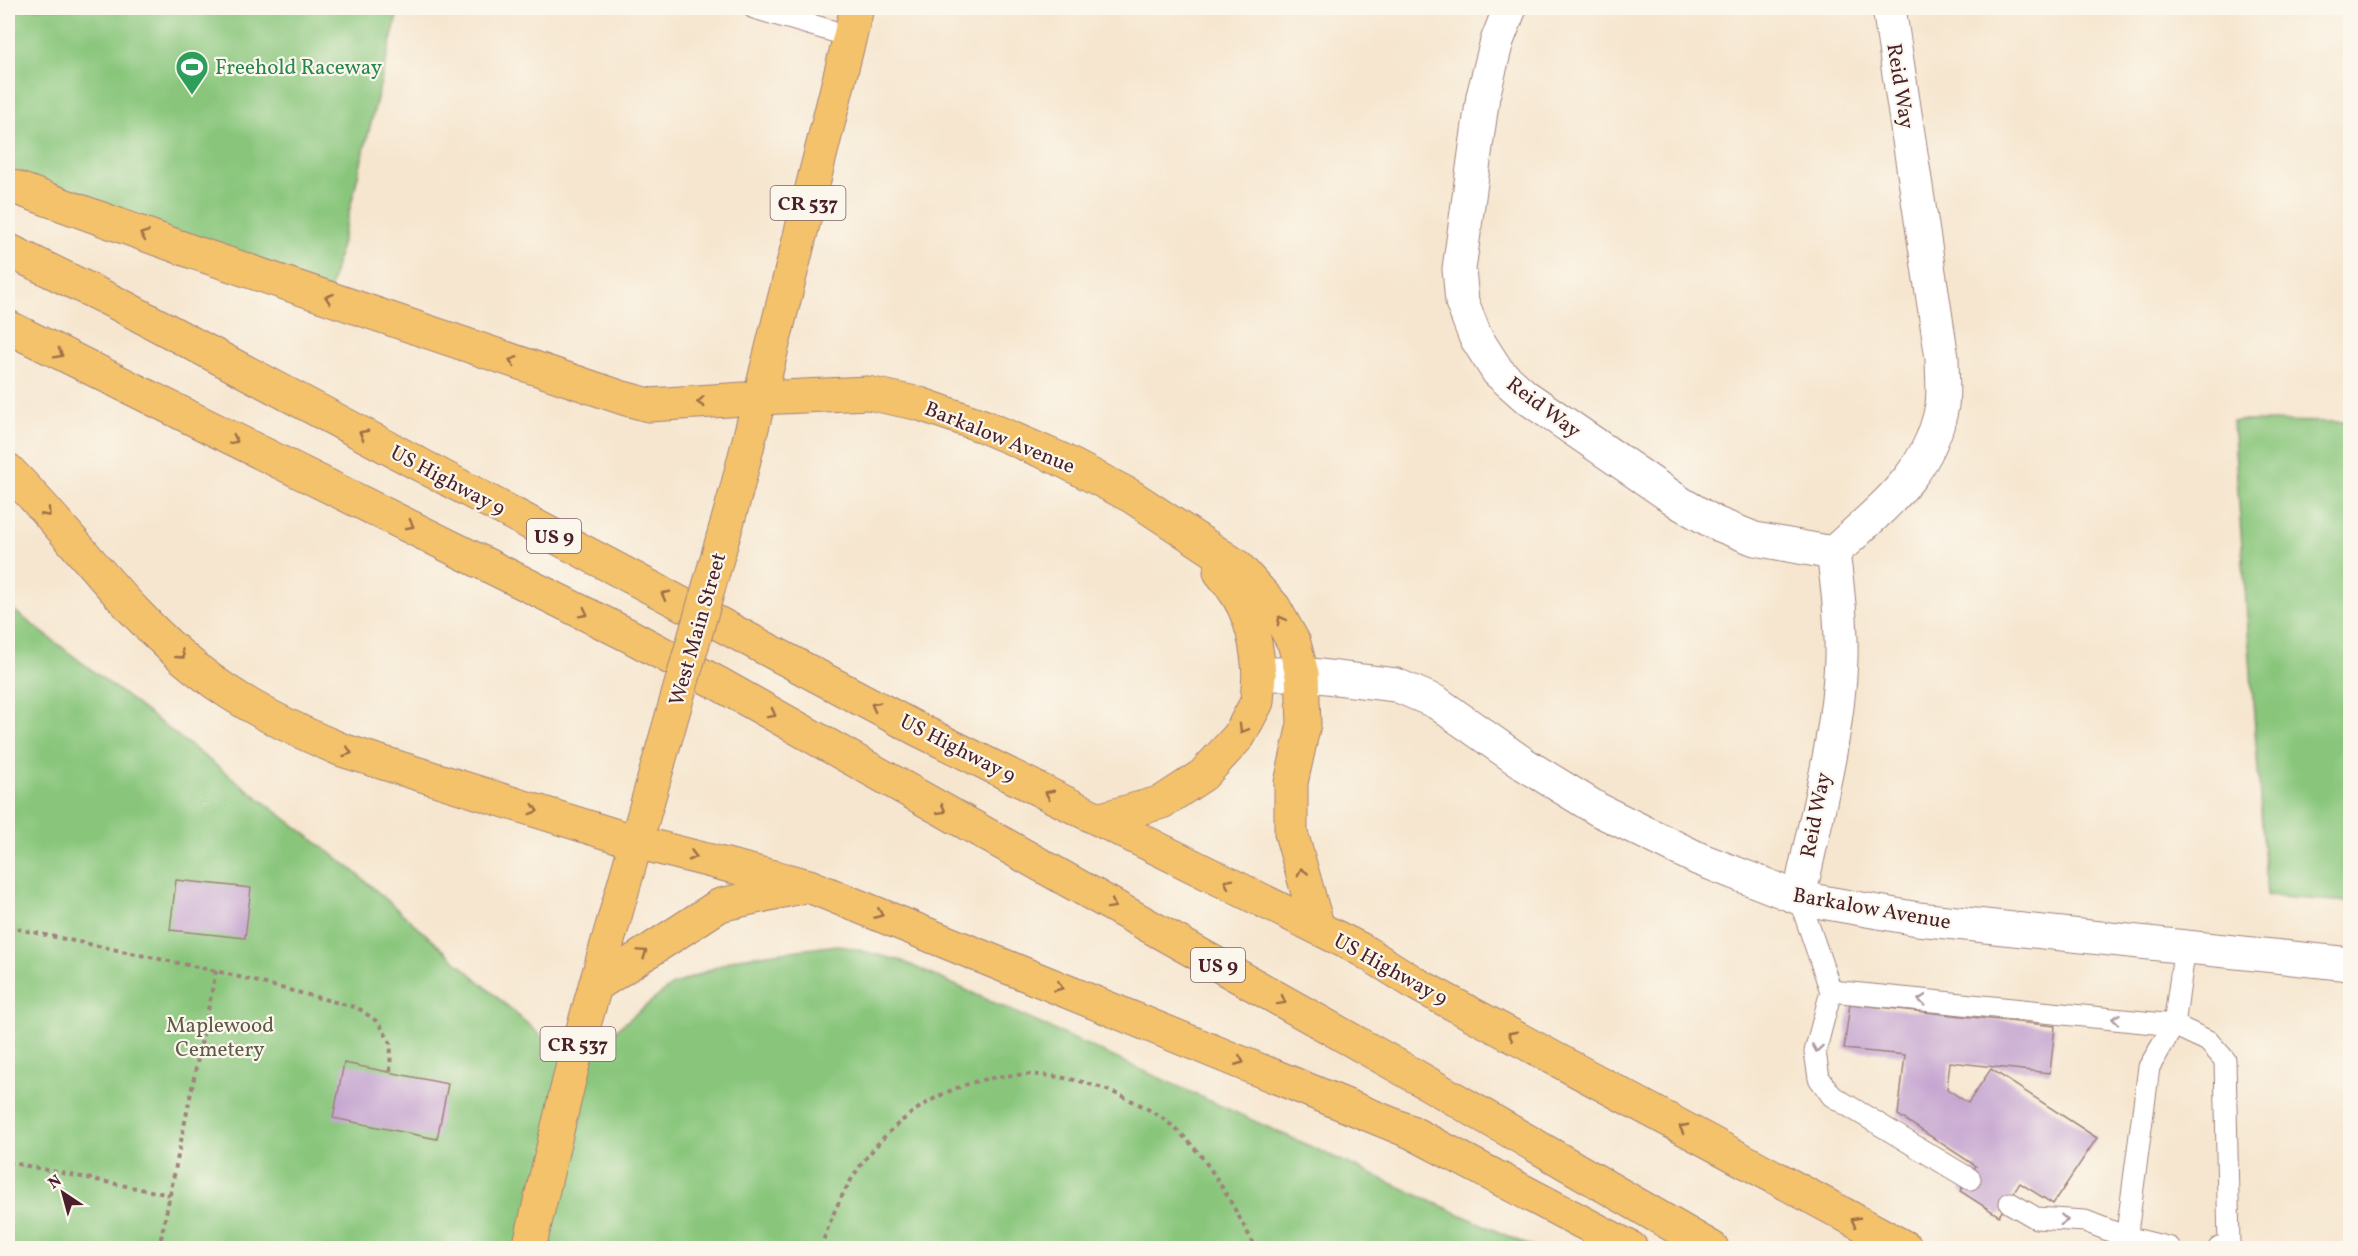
<svg xmlns="http://www.w3.org/2000/svg" width="2358" height="1256" font-family="Vollkorn,serif">
<style>
.green{fill:#89c67c;stroke:#6a7254;stroke-width:1.5}
.building{fill:#c3a1cf}
.lines{fill:none;stroke-linecap:round;stroke-linejoin:round}
.service-casing{stroke:#a0827d;stroke-width:23}
.minor-casing{stroke:#a0827d;stroke-width:35}
.primary-casing{stroke:#a0827d;stroke-width:35}
.trunk-casing{stroke:#a0827d;stroke-width:35}
.path{stroke:#a0827d;stroke-width:4;stroke-dasharray:4.5 4.5;stroke-linecap:butt}
.service{stroke:#fff;stroke-width:21}
.minor{stroke:#fff;stroke-width:33}
.primary{stroke:#f4c26a;stroke-width:33}
.trunk{stroke:#f4c26a;stroke-width:33}
.primary-bridge-casing{stroke:#a0827d;stroke-width:35;stroke-linecap:butt}
.primary-bridge{stroke:#f4c26a;stroke-width:33}
.oneway{stroke:#9f704a}
.oneway2{stroke:#ae9aa0}
.labels{text-anchor:middle;stroke-width:4.5;stroke-linejoin:round;paint-order:stroke}
.shield{fill:#fbf7ec;stroke:#7f6065;stroke-width:1.5}
.shield-label{font-size:20px;font-weight:bold;fill:#4a1f2b}
.leisure-label{font-size:21px;fill:#27864d;stroke:#fbf7ec;text-anchor:start}
.street-label{font-size:21px;fill:#4a1f2b;stroke:#fbf7ec}
.park-label{font-size:21px;fill:#605947;stroke:#fbf7ec}
</style>
<rect width="100%" height="100%" fill="#fbf7ec"/>
<filter id="ink" filterUnits="userSpaceOnUse"><feTurbulence type="fractalNoise" baseFrequency=".0167" numOctaves="2"/><feDisplacementMap in="SourceGraphic" scale="12" xChannelSelector="R" yChannelSelector="G"/><feConvolveMatrix kernelMatrix="1 2 1 2 8 2 1 2 1" color-interpolation-filters="sRGB"/></filter>
<filter id="wash" filterUnits="userSpaceOnUse"><feTurbulence type="fractalNoise" baseFrequency=".008" numOctaves="4" result="noise"/><feDisplacementMap in="SourceGraphic" scale="24" xChannelSelector="R" yChannelSelector="G"/><feGaussianBlur stdDeviation="1.35" result="paint"/><feColorMatrix in="noise" values="0 0 0 0 0 0 0 0 0 0 0 0 0 0 0 0 0 1.4 0 .05"/><feComposite in="paint" operator="in"/></filter>
<g filter="url(#wash)">
<rect width="100%" height="100%" fill="#f6e6cf"/>
<g class="green">
<path d="M8,8H399L328,298L8,185Z"/>
<path d="M2233,421L2350,422V902L2267,896Z"/>
<path d="M8,606L354,871L573,1064L671,986L738,958L838,945L902,961L1534,1248H8Z"/>
</g>
<g id="blocks">
<g class="building">
<path d="M176,880L251,888L245,938L170,930Z"/>
<path d="M1850,1004L2055,1026L2050,1073L1950,1062L1947,1089L1968,1103L1991,1069L2097,1138L2053,1204L2020,1183L1999,1216L1960,1191L1976,1166L1898,1115L1905,1055L1844,1049Z"/>
<path d="M344,1063L448,1084L437,1139L333,1118Z"/>
</g>
</g>
</g>
<g filter="url(#ink)">
<use href="#blocks" fill-opacity="0" stroke="#a0827d" stroke-width="1.5"/>
<g class="lines">
<g class="service-casing">
<g id="service">
<path d="M754,8L849,36"/>
<path d="M1799,898L1831,991L1815,1052L1819,1078L1832,1096L1970,1179"/>
<path d="M1831,991L2174,1025L2208,1041L2225,1060L2229,1245L2219,1248"/>
<path d="M2010,1203L2036,1218L2085,1221L2126,1237L2170,1248"/>
<path d="M2125,1248L2149,1067L2174,1025L2185,947"/>
</g>
</g>
<g class="minor-casing">
<g id="minor">
<path d="M1510,8L1497,41L1483,96L1459,269L1462,302L1475,336L1498,372L1525,396L1682,504L1715,523L1755,539L1833,553C1880,509 1931,473 1942,405C1944,390 1942,373 1942,358L1889,8"/>
<path d="M1259,674H1302L1396,685L1436,702L1524,764L1599,810L1699,859L1799,898L1918,919L2350,964"/>
<path d="M1799,898C1815,820 1838,739 1841,659C1842,623 1838,588 1833,553"/>
</g>
</g>
<g class="primary-casing">
<g id="primary">
<path d="M760,398L868,393L920,404L983,426L1060,459L1131,496L1237,566L1274,607L1294,643L1302,674"/>
<path d="M736,492L857,8"/>
<path d="M1220,572C1248,604 1256,632 1259,674"/>
<path d="M529,1248L573,1064L658,765"/>
</g>
</g>
<g class="trunk-casing">
<g id="trunk">
<path d="M8,185L193,252L623,398L649,405L760,398"/>
<path d="M8,250L120,305L917,729L1362,950L1418,985L1906,1248"/>
<path d="M8,327L628,635L721,685L1403,1069L1712,1248"/>
<path d="M8,470C73,535 126,614 199,671C242,705 292,729 342,750L636,842L809,886L1411,1132L1631,1248"/>
<path d="M1302,674L1304,724L1291,783V833L1318,928"/>
<path d="M1101,819L1162,802L1203,775L1239,736L1257,702L1259,674"/>
<path d="M595,986L720,905L801,887"/>
</g>
</g>
<g class="path">
<path d="M8,927L216,971L358,1008L379,1023L391,1044L390,1073"/>
<path d="M8,1162L170,1195"/>
<path d="M159,1248L216,971"/>
<path d="M821,1248C858,1123 970,1041 1102,1088C1130,1099 1159,1112 1180,1133C1213,1164 1233,1207 1255,1246L1267,1248"/>
</g>
<use href="#service" class="service"/>
<use href="#minor" class="minor"/>
<use href="#primary" class="primary"/>
<use href="#trunk" class="trunk"/>
<g class="primary-bridge-casing">
<path id="primary-bridge" d="M658,765L736,492"/>
</g>
<use href="#primary-bridge" class="primary-bridge"/>
</g>
<defs><path id="oneway-chevron" d="M-2-3.5L2.5 0L-2 3.5" fill="none" stroke-width="1.6" stroke-linecap="round" stroke-linejoin="round" transform="scale(1.5)"/></defs>
<g class="oneway">
<use href="#oneway-chevron" transform="translate(144 235) rotate(-160)"/>
<use href="#oneway-chevron" transform="translate(329 298) rotate(-161)"/>
<use href="#oneway-chevron" transform="translate(59 354) rotate(27)"/>
<use href="#oneway-chevron" transform="translate(513 361) rotate(-161)"/>
<use href="#oneway-chevron" transform="translate(701 402) rotate(177)"/>
<use href="#oneway-chevron" transform="translate(363 434) rotate(-152)"/>
<use href="#oneway-chevron" transform="translate(234 440) rotate(26)"/>
<use href="#oneway-chevron" transform="translate(47 513) rotate(48)"/>
<use href="#oneway-chevron" transform="translate(410 525) rotate(27)"/>
<use href="#oneway-chevron" transform="translate(665 595) rotate(-152)"/>
<use href="#oneway-chevron" transform="translate(584 613) rotate(27)"/>
<use href="#oneway-chevron" transform="translate(1281 620) rotate(-119)"/>
<use href="#oneway-chevron" transform="translate(181 655) rotate(41)"/>
<use href="#oneway-chevron" transform="translate(875 706) rotate(-152)"/>
<use href="#oneway-chevron" transform="translate(772 714) rotate(29)"/>
<use href="#oneway-chevron" transform="translate(1243 729) rotate(120)"/>
<use href="#oneway-chevron" transform="translate(348 752) rotate(18)"/>
<use href="#oneway-chevron" transform="translate(1049 794) rotate(-154)"/>
<use href="#oneway-chevron" transform="translate(534 810) rotate(17)"/>
<use href="#oneway-chevron" transform="translate(942 810) rotate(29)"/>
<use href="#oneway-chevron" transform="translate(693 856) rotate(14)"/>
<use href="#oneway-chevron" transform="translate(1302 872) rotate(-106)"/>
<use href="#oneway-chevron" transform="translate(1228 883) rotate(-153)"/>
<use href="#oneway-chevron" transform="translate(1112 905) rotate(29)"/>
<use href="#oneway-chevron" transform="translate(879 914) rotate(22)"/>
<use href="#oneway-chevron" transform="translate(643 953) rotate(-34)"/>
<use href="#oneway-chevron" transform="translate(1059 987) rotate(22)"/>
<use href="#oneway-chevron" transform="translate(1282 1001) rotate(29)"/>
<use href="#oneway-chevron" transform="translate(1512 1035) rotate(-152)"/>
<use href="#oneway-chevron" transform="translate(1240 1061) rotate(22)"/>
<use href="#oneway-chevron" transform="translate(1683 1128) rotate(-152)"/>
<use href="#oneway-chevron" transform="translate(1855 1221) rotate(-152)"/>
</g>
<g class="oneway2">
<use href="#oneway-chevron" transform="translate(1922 1000) rotate(-174)"/>
<use href="#oneway-chevron" transform="translate(2116 1019) rotate(-174)"/>
<use href="#oneway-chevron" transform="translate(1817 1048) rotate(99)"/>
<use href="#oneway-chevron" transform="translate(2064 1220) rotate(3)"/>
</g>
</g>
<defs>
<g id="stadium-pin" transform="scale(1.725)"><path d="M0 17L-7.5 6A9.5 9.5 0 1 1 7.5 6Z" fill="#2e9e5b" stroke="#fbf7ec"/><path d="M0-5a6.5 5 0 1 0 0 10a6.5 5 0 1 0 0-10ZM-3.5-1.8h7v3.6h-7Z" fill="#fff"/></g>
</defs>
<g fill-rule="evenodd">
<use href="#stadium-pin" x="192" y="67"/>
</g>
<g class="labels">
<g class="shield">
<rect x="770.5" y="186" width="75" height="34" rx="4.5"/>
<rect x="527" y="519" width="54" height="34" rx="4.5"/>
<rect x="1191" y="948" width="54" height="34" rx="4.5"/>
<rect x="540.5" y="1027" width="75" height="34" rx="4.5"/>
</g>
<g class="shield-label">
<text x="808" y="210">CR 537</text>
<text x="554" y="543">US 9</text>
<text x="1218" y="972">US 9</text>
<text x="578" y="1051">CR 537</text>
</g>
<g class="leisure-label">
<text x="215" y="74">Freehold Raceway</text>
</g>
<g class="street-label">
<text transform="translate(1901 86) rotate(81)" y="7">Reid Way</text>
<text transform="translate(1544 407) rotate(37)" y="7">Reid Way</text>
<text transform="translate(1000 437) rotate(22)" y="7">Barkalow Avenue</text>
<text transform="translate(448 480) rotate(28)" y="7">US Highway 9</text>
<text transform="translate(697 629) rotate(-74)" y="7">West Main Street</text>
<text transform="translate(958 748) rotate(27)" y="7">US Highway 9</text>
<text transform="translate(1815 815) rotate(-79)" y="7">Reid Way</text>
<text transform="translate(1872 908) rotate(10)" y="7">Barkalow Avenue</text>
<text transform="translate(1391 969) rotate(29)" y="7">US Highway 9</text>
</g>
<g class="park-label">
<text x="220" y="1032">Maplewood<tspan x="220" dy="24">Cemetery</tspan></text>
</g>
</g>
<rect width="2358" height="1256" fill="none" stroke="#fbf7ec" stroke-width="30"/>
<g transform="translate(63 1193) rotate(324)" stroke="#fbf7ec" stroke-width="4.5" paint-order="stroke">
<path d="M0-4.5L10 22L0 15L-10 22Z" fill="#4a1f2b"/>
<text y="-9" font-size="16" font-weight="bold" text-anchor="middle" fill="#4a1f2b">N</text>
</g>
</svg>
